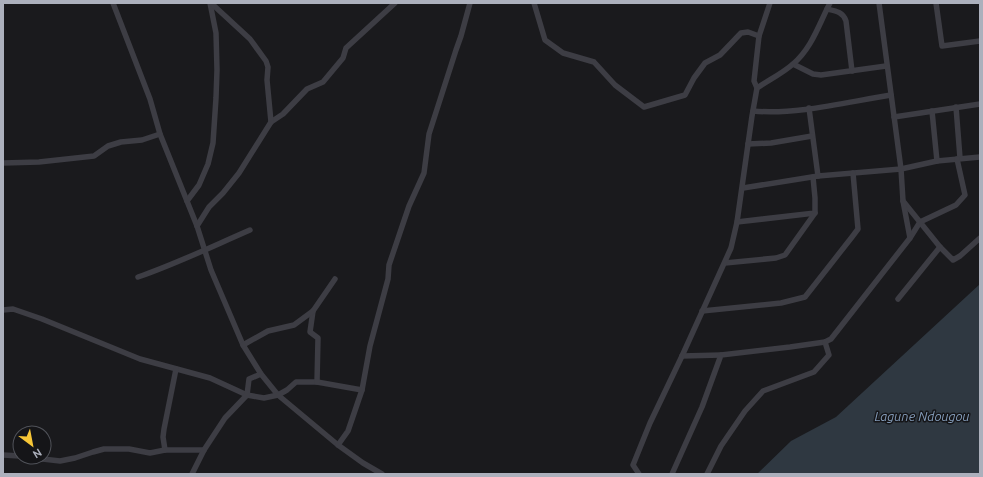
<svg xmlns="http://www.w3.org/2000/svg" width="983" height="477" font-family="Ubuntu,sans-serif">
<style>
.water{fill:#2f3841}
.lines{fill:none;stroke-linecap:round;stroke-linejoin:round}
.minor{stroke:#3d3d44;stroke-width:5.5}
.labels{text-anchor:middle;stroke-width:3;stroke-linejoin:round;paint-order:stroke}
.water-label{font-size:13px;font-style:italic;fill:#839bb8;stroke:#151518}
</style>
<rect width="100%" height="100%" fill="#1a1a1d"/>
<path class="water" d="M980,284V474H757L791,441L836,417Z"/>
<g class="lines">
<g class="minor">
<path d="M113,3L150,99L160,134L197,226L211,270L243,345L261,374L278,395L338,445L363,463L382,474"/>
<path d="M534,3L545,40L563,53L594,62L615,85L644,107L685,95L694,78L705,63L720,55L741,33L748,32L759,36"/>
<path d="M936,3L942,46L980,41"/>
<path d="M827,9C836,11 843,12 846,21L852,71"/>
<path d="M793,64L813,74L821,75L886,66"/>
<path d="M757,88L754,81L759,36L770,3"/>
<path d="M956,107L960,158"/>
<path d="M809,108L818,176"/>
<path d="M753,111C797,115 847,102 891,95"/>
<path d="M932,111L937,161"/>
<path d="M894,117L980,104"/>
<path d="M271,122L283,114L307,89L323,82L343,58L346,48L395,3"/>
<path d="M748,144L771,143L812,136"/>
<path d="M3,163L39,162L94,156L108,146L121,142L142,140L160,134"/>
<path d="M743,188L818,176L901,169L937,161L980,157"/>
<path d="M187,201L199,185L208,164L213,143L216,98L217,70L216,33L210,3"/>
<path d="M903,201L940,247L953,260L960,256L980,238"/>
<path d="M737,222L815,213V198L813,177"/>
<path d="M197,226L209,207L223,193L239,173L271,122L267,80L268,67L266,61L250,39L211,3"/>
<path d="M910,238L920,222L956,205L965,195L957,159"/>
<path d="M725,263L776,258L785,255L815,213"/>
<path d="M138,277C176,264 213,246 250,230"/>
<path d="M898,299L940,247"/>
<path d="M3,310L13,309L42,319L140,359L210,378L247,395L264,398L278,395L287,390L296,382H317L362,390"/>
<path d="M313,311L310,332L318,338L317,382"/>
<path d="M702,311L781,303L805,297L852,237L858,229L853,173"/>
<path d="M243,345L268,331L294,325L313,311L335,279"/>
<path d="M682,356L721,355"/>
<path d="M338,445L348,431L362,390L370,346L388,279L389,265L409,206L424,173L429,134L456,50L461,36L470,3"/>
<path d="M165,450L163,437L164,429L176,369"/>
<path d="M3,455L20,456"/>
<path d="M25,457L60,461L75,458L93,452L104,449H129L150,453L165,450H204"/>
<path d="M192,474L204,450L225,418L247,395L249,379L261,374"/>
<path d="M639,474L633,465L650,423L682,356L731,248L737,222L752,116L757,88C769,80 783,73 793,64C812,48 819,24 830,3"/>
<path d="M672,474L702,407L721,355L790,347L825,342L831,339L910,238L903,201L901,169L879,3"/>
<path d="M707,474L721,446L745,411L763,391L814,372L829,355L825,342"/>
</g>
</g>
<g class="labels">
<g class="water-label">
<text x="922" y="421">Lagune Ndougou</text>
</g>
</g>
<rect width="983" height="477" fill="none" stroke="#acb0bc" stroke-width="8"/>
<g transform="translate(32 445) rotate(148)"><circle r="19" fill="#151518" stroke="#51535a"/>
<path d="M0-3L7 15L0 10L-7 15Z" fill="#f7c637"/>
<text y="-6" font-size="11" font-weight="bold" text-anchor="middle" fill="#acb0bc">N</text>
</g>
</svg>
